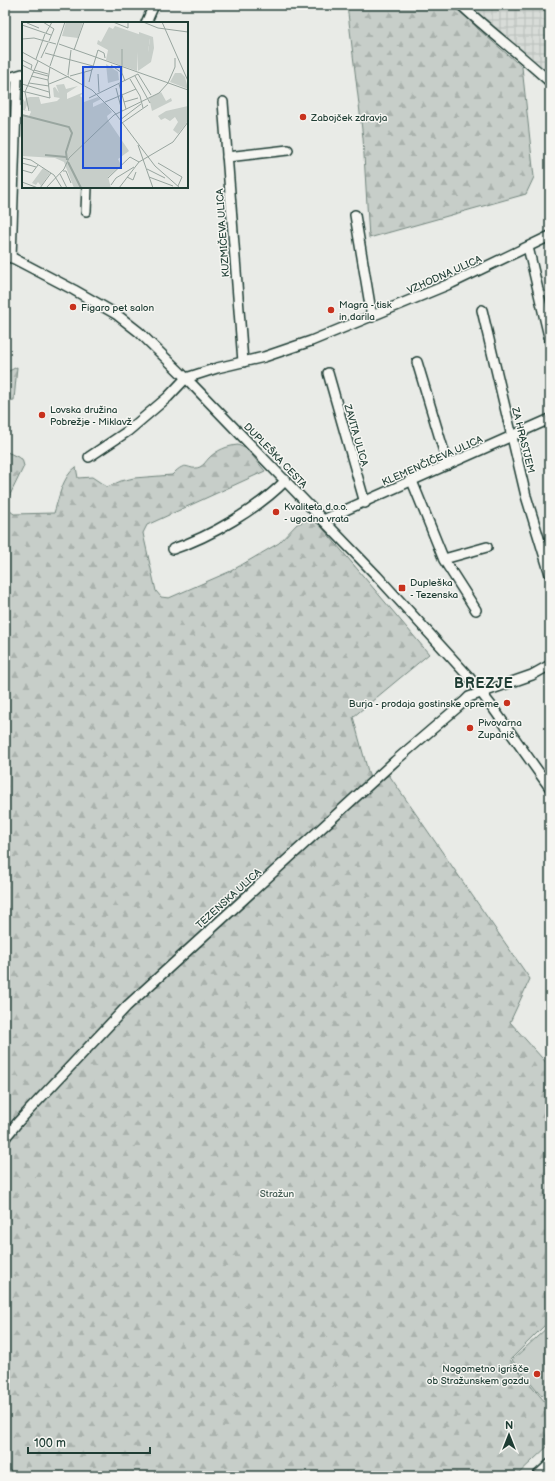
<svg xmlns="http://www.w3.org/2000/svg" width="555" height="1481" font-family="'Balsamiq Sans',sans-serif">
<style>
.industrial{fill:url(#industrial-grid)}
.grass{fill:#c7cec9;stroke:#73867e}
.forest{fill:url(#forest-firs);stroke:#73867e}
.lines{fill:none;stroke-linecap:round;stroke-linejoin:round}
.minor-casing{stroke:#1f3d34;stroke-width:12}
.minor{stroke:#f6f6f2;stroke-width:9}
.poi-dot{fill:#c8321e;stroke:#f6f6f2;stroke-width:1.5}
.labels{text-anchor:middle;stroke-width:3;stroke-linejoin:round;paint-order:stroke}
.poi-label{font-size:10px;fill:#1f3d34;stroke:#f6f6f2;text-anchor:start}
.street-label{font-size:10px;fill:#1f3d34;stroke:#f6f6f2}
.park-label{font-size:10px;fill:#415a52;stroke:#f6f6f2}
.district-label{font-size:14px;font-weight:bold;letter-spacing:1px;fill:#1f3d34;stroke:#f6f6f2}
.inset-river{fill:none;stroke:#99a6a0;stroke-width:2}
.inset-road{fill:none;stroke:#98a59f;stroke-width:1}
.view{fill:#1d4ed8;fill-opacity:0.15;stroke:#1d4ed8;stroke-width:2}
.inset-edge{fill:none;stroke:#1f3d34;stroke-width:2}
</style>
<defs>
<pattern id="industrial-grid" width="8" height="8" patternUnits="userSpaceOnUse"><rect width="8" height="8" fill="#d8dcd8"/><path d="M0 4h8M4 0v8" fill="none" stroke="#b9beba"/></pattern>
<pattern id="forest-firs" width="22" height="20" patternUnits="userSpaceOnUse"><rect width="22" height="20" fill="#c7cec9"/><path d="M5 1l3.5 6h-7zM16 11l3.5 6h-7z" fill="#aab2ad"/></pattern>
</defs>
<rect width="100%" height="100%" fill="#e9ebe7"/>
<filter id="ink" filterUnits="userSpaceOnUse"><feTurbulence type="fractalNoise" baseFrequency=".025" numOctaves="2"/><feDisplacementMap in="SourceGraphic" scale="8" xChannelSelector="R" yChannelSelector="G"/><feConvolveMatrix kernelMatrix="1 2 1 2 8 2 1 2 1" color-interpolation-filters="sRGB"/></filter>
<g filter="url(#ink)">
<path class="industrial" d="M472,5H543L550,8V73L488,22Z"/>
<path class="grass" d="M550,1325V1389L542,1396L512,1360Z"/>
<g class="forest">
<path d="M347,5H452L463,12L478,29L522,67L534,177L526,194L369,238L363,138Z"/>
<path d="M17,367L14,400L5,401V373Z"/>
<path d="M238,445L247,449L265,471L147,525L143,533L144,538L156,591L161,597L169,598L231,571L279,543L297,524L311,519L320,525L429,654L353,717L372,786L389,775L530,979L510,1022L550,1067V1320L510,1360L550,1408V1444L516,1476H5V507L14,514L54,513C59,498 62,477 76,467L78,478L92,477L107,487L121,481L134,478L172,475C188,458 187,472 200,467C204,465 206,461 209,458C217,450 227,446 238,445Z"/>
<path d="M5,451L22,459L24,466L5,505Z"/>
</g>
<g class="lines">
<g class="minor-casing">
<g id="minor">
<path d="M461,5C490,32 521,55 550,82"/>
<path d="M146,23L154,5"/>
<path d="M5,79L22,74"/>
<path d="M223,102L243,362"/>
<path d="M227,157L288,150"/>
<path d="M86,211L87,187"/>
<path d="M355,215L372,317"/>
<path d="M528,247L550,341"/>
<path d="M5,254L74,290L116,314L139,332L186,378L377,576L469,677L493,708L550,788"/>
<path d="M11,258L17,76"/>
<path d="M482,310L526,496L550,574"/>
<path d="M417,362L448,465"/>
<path d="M328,373L365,503"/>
<path d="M186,378L217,368L264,357L311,341L452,283L550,236"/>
<path d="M89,457L128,431L168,397L186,378"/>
<path d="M412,481L444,560L476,610"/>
<path d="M323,520L550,419"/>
<path d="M173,549C210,537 259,508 286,480"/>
<path d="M444,559L487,547"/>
<path d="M5,1138L18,1122L127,1006L395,761L465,701L469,697L532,675L550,665"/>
<path d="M537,1476L550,1464"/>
</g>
</g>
<use href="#minor" class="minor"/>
</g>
</g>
<g class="poi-dot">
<circle cx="303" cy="117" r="4"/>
<circle cx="73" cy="307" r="4"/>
<circle cx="331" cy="310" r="4"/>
<circle cx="42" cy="415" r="4"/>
<circle cx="276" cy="512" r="4"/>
<rect x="398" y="584" width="8" height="8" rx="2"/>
<circle cx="507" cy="703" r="4"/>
<circle cx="470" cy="728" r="4"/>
<circle cx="537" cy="1374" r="4"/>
</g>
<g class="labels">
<g class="poi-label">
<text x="311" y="121">Zabojček zdravja</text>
<text x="339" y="308">Magra - tisk<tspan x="339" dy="12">in darila</tspan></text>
<text x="81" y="311">Figaro pet salon</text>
<text x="50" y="413">Lovska družina<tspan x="50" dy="12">Pobrežje - Miklavž</tspan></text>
<text x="284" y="510">Kvaliteta d.o.o.<tspan x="284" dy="12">- ugodna vrata</tspan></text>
<text x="410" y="586">Dupleška<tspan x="410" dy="12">- Tezenska</tspan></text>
<text x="499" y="707" text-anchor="end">Burja - prodaja gostinske opreme</text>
<text x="478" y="726">Pivovarna<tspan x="478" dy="12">Zupanič</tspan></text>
<text x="529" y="1372" text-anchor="end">Nogometno igrišče<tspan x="529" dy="12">ob Stražunskem gozdu</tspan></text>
</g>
<g class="street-label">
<text transform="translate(222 233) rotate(-94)" y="4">KUZMIČEVA ULICA</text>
<text transform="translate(444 274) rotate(-24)" y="4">VZHODNA ULICA</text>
<text transform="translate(357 435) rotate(74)" y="4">ZAVITA ULICA</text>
<text transform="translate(524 440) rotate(76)" y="4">ZA HRASTJEM</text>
<text transform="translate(276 455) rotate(46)" y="4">DUPLEŠKA CESTA</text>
<text transform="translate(432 460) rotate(-24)" y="4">KLEMENČIČEVA ULICA</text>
<text transform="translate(228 898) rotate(-42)" y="4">TEZENSKA ULICA</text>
</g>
<g class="park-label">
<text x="277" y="1197">Stražun</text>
</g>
<g class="district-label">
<text x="484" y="688">BREZJE</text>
</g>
</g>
<g transform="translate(22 22)">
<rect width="166" height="166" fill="#e9ebe7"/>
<path d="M44,0H61L56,16L40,14ZM93,4L128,16L126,30H116L115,49L84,38L86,28L75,22L76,18L79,20L87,5L91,7ZM153,51H159L163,55L166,67L148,60ZM21,146L28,151L19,164L16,160L14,163L10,161Z" fill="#c7cec9"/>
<path d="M117,10L131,15L132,26L129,40L116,49V30H126L128,17L117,13ZM84,42L96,50L97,58L86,61ZM42,62L44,67L56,64L45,71V77L62,70L58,74L62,77V80L76,75L79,77L71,81V85L82,80L90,90L85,94L86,98L107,129L96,137L99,143L86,155L89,166H52L42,140L33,136L0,134V93L7,94L9,90L5,83L3,88L6,89L0,88V75L3,80L4,76L8,75H17L19,82L35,79L38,76L32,75L31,66L33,65L37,71L34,63ZM139,70L144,79L149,76L150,79L130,89L127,76ZM166,84V99L156,112L151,108L156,100L153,95L148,99L143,96L139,98L136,94L144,89Z" fill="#c7cec9"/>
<path class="inset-river" d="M0,93L47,105L50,111L44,130L45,138M23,133L44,135M46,140L59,166"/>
<path class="inset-road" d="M21,0L32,7L27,19M91,0L106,6V0M121,0L136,6L166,10M140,0L166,59M5,1L17,6M0,3L29,13M24,11L30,0M0,17L12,16L34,22M37,22L166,68M100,27V51L103,59M52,28L62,0M0,30L70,68L93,91L133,144L158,166M23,31L71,44M19,36L26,21M14,37L23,12M0,38L10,43L9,47M0,43L12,49M89,43L100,51M28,44L43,0M12,48L26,52M11,50L26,54M76,52L77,70M46,53L49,28M9,54L26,58M48,54L70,48L76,28L82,31L83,36M113,54L128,81M108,57L118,74L121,86M67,60L70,47M7,61L27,64M146,61L153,45V36M0,62L27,70M27,62L47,54M97,62L104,87M62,63V50M94,66L100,89M0,69L28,76L26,58L28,45M67,76L116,52L129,73M83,80L114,67M102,80L116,76M7,89L3,70L16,39M98,98L119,82M100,101L126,83M116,123L131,166M0,136L9,138L32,153L40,166M0,141L14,145M136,141L160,155L156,164M125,147L143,156M0,148L10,151L16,143M41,149H44L49,161M38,152L45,166M105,155L111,158L114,150M127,155L151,164M86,156L108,135L117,140M0,160L16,166M89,163L94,156L112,145M18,166L29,151M24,166L42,147L47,136L92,93L137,71L146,61M97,166L117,140L151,120L166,100"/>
<path class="view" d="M61,45H99V146H61Z"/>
<rect width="166" height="166" class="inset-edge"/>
</g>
<rect width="555" height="1481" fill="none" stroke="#f6f6f2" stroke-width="20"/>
<rect x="10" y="10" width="535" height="1461" fill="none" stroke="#1f3d34" stroke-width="1.5" filter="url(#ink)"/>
<g transform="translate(509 1435)" stroke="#f6f6f2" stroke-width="3" paint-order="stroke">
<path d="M0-3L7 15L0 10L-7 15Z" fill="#1f3d34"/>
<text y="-6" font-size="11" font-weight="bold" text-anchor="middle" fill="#1f3d34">N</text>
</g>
<path d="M28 1447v6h122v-6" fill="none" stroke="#1f3d34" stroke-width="2"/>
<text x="34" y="1447" font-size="12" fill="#1f3d34" stroke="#f6f6f2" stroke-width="3" paint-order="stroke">100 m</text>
</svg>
